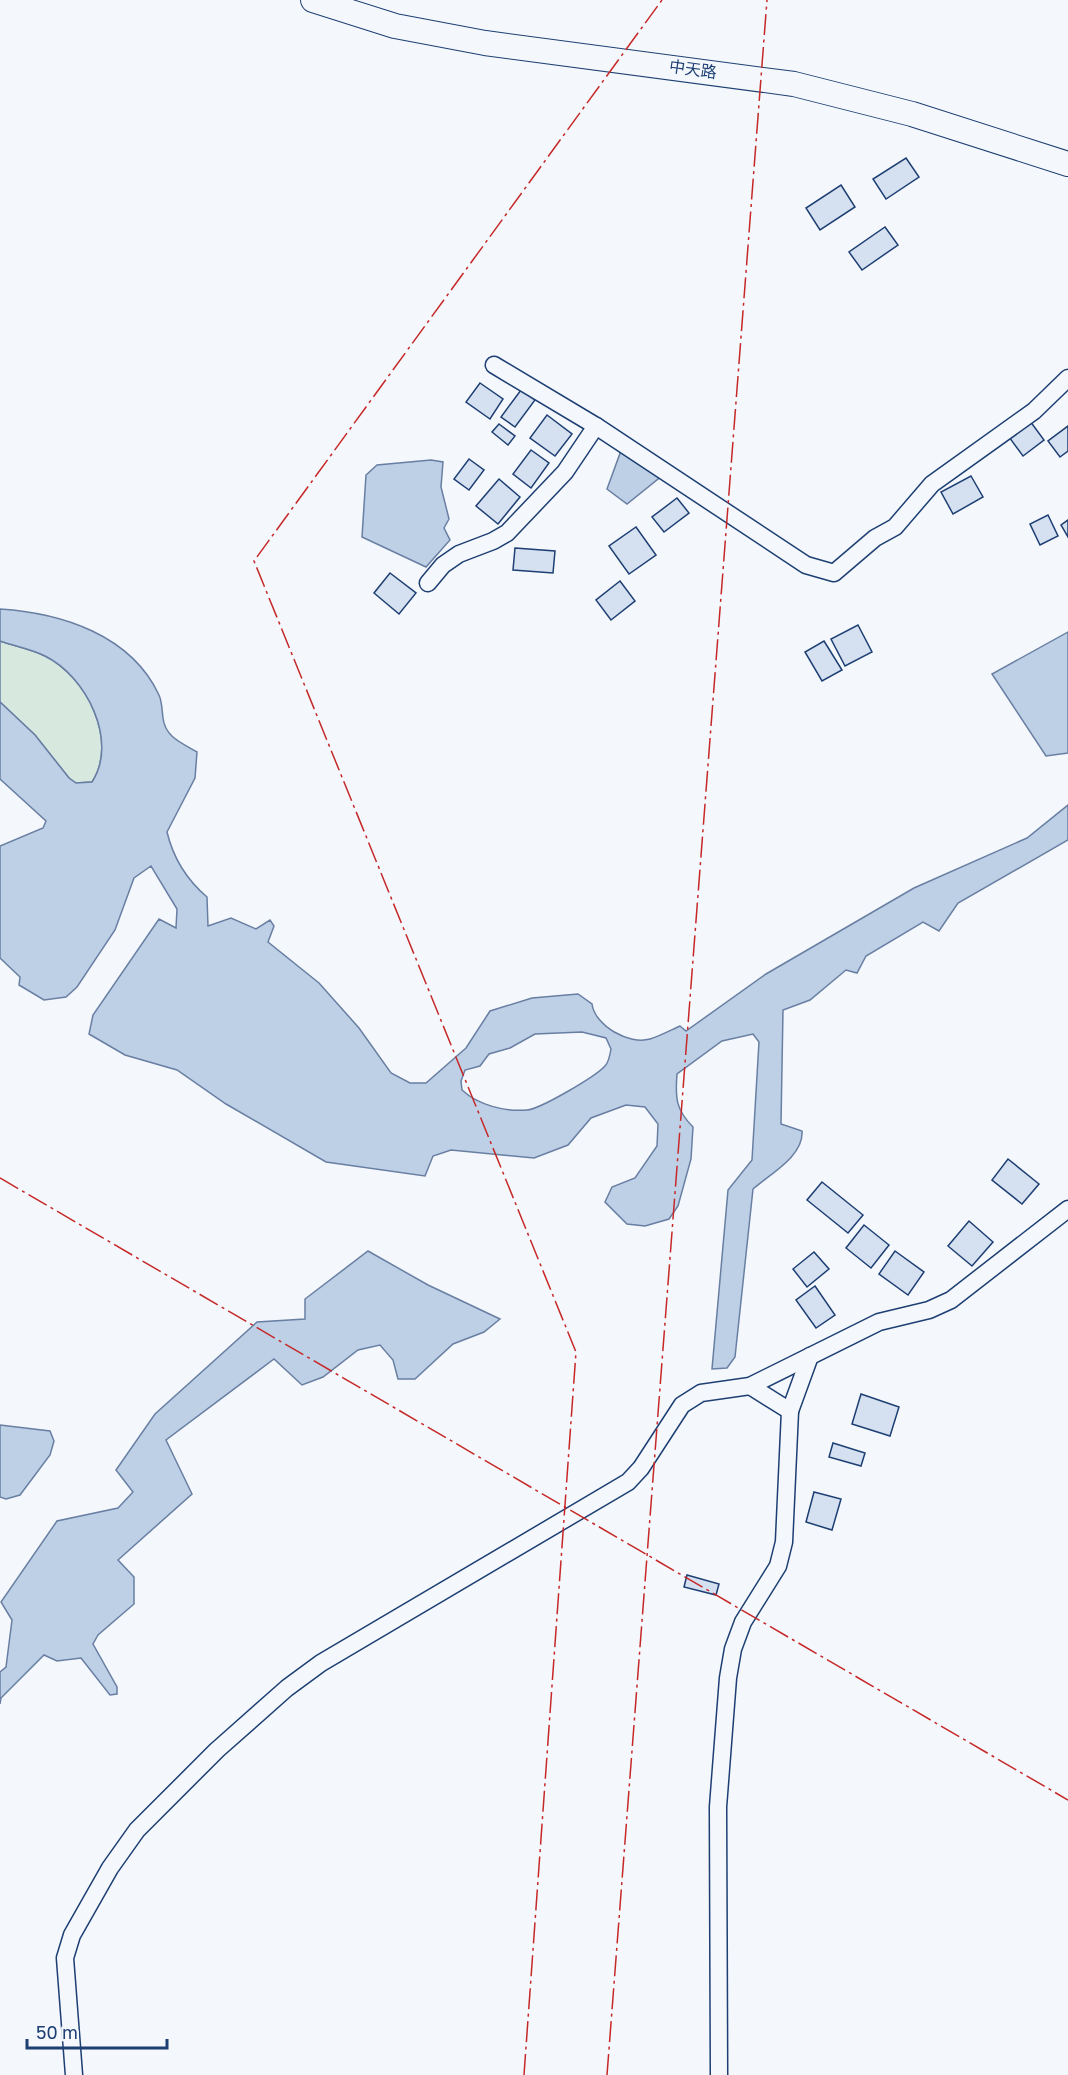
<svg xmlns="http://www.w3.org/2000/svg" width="1068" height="2075" font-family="'Golos Text','Noto Sans SC',sans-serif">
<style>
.green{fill:#d7e8df;stroke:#687fa3;stroke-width:1.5}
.water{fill:#bed0e5;stroke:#687fa3;stroke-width:1.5;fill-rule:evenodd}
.building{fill:#d5e0f0;stroke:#1d3f73;stroke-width:1.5}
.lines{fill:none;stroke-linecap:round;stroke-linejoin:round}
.street-casing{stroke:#1d3f73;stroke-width:19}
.secondary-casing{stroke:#1d3f73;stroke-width:26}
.street{stroke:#f4f7fb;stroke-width:16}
.secondary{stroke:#f4f7fb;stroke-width:24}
.power{stroke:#c62828;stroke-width:1.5;stroke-dasharray:21 4.5 3 4.5;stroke-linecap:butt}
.labels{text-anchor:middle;stroke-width:4.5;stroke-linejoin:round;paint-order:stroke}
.street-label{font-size:16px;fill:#1d3f73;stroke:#f4f7fb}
</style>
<rect width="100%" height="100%" fill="#f4f7fb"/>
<path class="green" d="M0,641C14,646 31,649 45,656C86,676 119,741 92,782L76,783L69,778L35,735L0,702Z"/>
<g class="water">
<path d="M622,448L663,475L627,504L607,489Z"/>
<path d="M431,460L443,462L441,487L449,519L444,528L450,540L426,567L362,537L366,475L377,465Z"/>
<path d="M0,609C62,613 131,635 159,695C162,701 162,711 163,718C165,737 182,743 197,752L195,778L167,832C173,857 187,880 207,897L208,926L231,918L256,929L270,920L274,926L268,942L319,983L359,1028L391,1073L410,1083H426L466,1048L490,1011L532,998L578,994L592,1004C595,1026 629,1045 650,1039C660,1036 671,1030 680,1026L686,1031L766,974L914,888L1027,838L1068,805V840L958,903L939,931L923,922L866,956L857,973L846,970L810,1000L783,1010L781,1124L802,1131C804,1156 770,1174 753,1189L735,1357L727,1368L712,1369L728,1190L752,1160L759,1042L753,1034L722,1041L677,1074C675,1098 676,1110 693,1127L691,1159L678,1206L669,1219L645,1226L627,1224L605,1202L612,1187L635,1178L657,1146L658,1124L645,1107L626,1105L591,1118L568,1145L534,1158L451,1150L433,1156L425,1176L326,1162L226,1104L177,1070L125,1055L89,1034L93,1015L159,919L176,928L177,909L151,866L134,878L115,930L77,987L66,997L44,1000L19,985L20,977L0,958V846L43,828L46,821L0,779V702L35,735L69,778L76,783L92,782C119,741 86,676 45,656C31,649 14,646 0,641ZM582,1032L606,1038L611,1049C610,1055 608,1063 605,1066C595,1077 540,1109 527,1110C505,1112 478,1105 462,1090L461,1081L465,1070L480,1066L489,1054L510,1048L535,1034Z"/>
<path d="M1068,632V753L1046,756L992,674Z"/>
<path d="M368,1251L428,1285L500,1319L484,1332L453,1344L415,1379H398L393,1360L380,1345L358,1350L323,1377L302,1385L274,1359L166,1440L192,1494L118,1560L134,1577V1604L98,1635L93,1644L117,1687V1694L110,1695L81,1658L57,1661L44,1655L1,1698L0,1704V1672L6,1667L12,1620L1,1602L57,1521L118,1508L133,1492L116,1470L155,1414L257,1322L305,1319V1299Z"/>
<path d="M0,1425L50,1431L54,1441L50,1455L20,1495L6,1499L0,1497Z"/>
</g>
<g class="building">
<path d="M906,158L919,177L886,199L873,179Z"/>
<path d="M841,185L855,207L820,230L806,208Z"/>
<path d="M885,227L898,245L862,270L849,252Z"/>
<path d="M480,383L503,399L490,419L466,402Z"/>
<path d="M521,390L535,400L515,427L501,417Z"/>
<path d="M547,415L572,434L555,456L530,438Z"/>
<path d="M1030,421L1044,440L1023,456L1009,437Z"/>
<path d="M499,424L515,436L508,445L492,432Z"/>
<path d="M1068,426V451L1060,457L1048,441Z"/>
<path d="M531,450L549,463L531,488L513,474Z"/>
<path d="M469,459L484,470L469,490L454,479Z"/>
<path d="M971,476L983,497L953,514L941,492Z"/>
<path d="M499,479L520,497L498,524L476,506Z"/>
<path d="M677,498L689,513L664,532L652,517Z"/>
<path d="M1048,515L1058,536L1040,545L1030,524Z"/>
<path d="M1068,520V537L1061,525Z"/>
<path d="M636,527L656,555L629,574L609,546Z"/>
<path d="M515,548L555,551L553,573L513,570Z"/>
<path d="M390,573L416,593L399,614L374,593Z"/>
<path d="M620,581L635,601L611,620L596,600Z"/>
<path d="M858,625L872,652L845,666L831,639Z"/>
<path d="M824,641L842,670L822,681L805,652Z"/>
<path d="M1008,1159L1039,1184L1022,1204L992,1180Z"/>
<path d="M822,1182L863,1215L848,1233L807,1200Z"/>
<path d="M969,1221L993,1242L972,1266L948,1246Z"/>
<path d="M864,1225L889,1245L871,1268L846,1248Z"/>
<path d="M895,1251L924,1272L908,1295L879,1274Z"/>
<path d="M814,1252L829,1269L807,1287L793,1269Z"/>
<path d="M815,1286L835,1315L816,1328L796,1300Z"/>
<path d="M861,1394L899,1407L890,1436L852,1424Z"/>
<path d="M833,1443L865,1453L861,1466L829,1457Z"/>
<path d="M814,1492L841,1499L832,1530L806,1522Z"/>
<path d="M687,1575L719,1584L716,1595L684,1587Z"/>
</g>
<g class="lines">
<g class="street-casing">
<g id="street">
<path d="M494,365L596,426L806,565L834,573L875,538L895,527L932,484L1034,411L1068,378"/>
<path d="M428,583L443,565L459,554L493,541L507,533L565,472L596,426"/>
<path d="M790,1411L810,1356"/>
<path d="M74,2075L65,1958L72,1935L110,1868L137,1830L217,1750L287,1688L321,1663L628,1482L641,1468L682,1405L701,1393L750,1386L879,1322L929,1310L951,1300L1068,1209"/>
<path d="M719,2075L718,1807L728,1678L733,1649L743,1622L778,1566L784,1542L790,1411L750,1386"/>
</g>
</g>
<g class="secondary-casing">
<path id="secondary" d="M313,0L395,26L485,43L794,84L912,114L1068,164"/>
</g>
<use href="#street" class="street"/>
<use href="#secondary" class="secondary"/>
<g class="power">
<path d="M0,1178L1068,1800"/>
<path d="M524,2075L576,1352L254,561L662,0"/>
<path d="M607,2075L767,0"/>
</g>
</g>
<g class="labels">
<g class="street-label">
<text transform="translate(693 69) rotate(8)" y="6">中天路</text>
</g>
</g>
<path d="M27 2039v9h140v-9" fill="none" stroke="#1d3f73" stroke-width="3"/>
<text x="36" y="2039" font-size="18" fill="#1d3f73" stroke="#f4f7fb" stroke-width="4.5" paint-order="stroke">50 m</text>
</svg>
